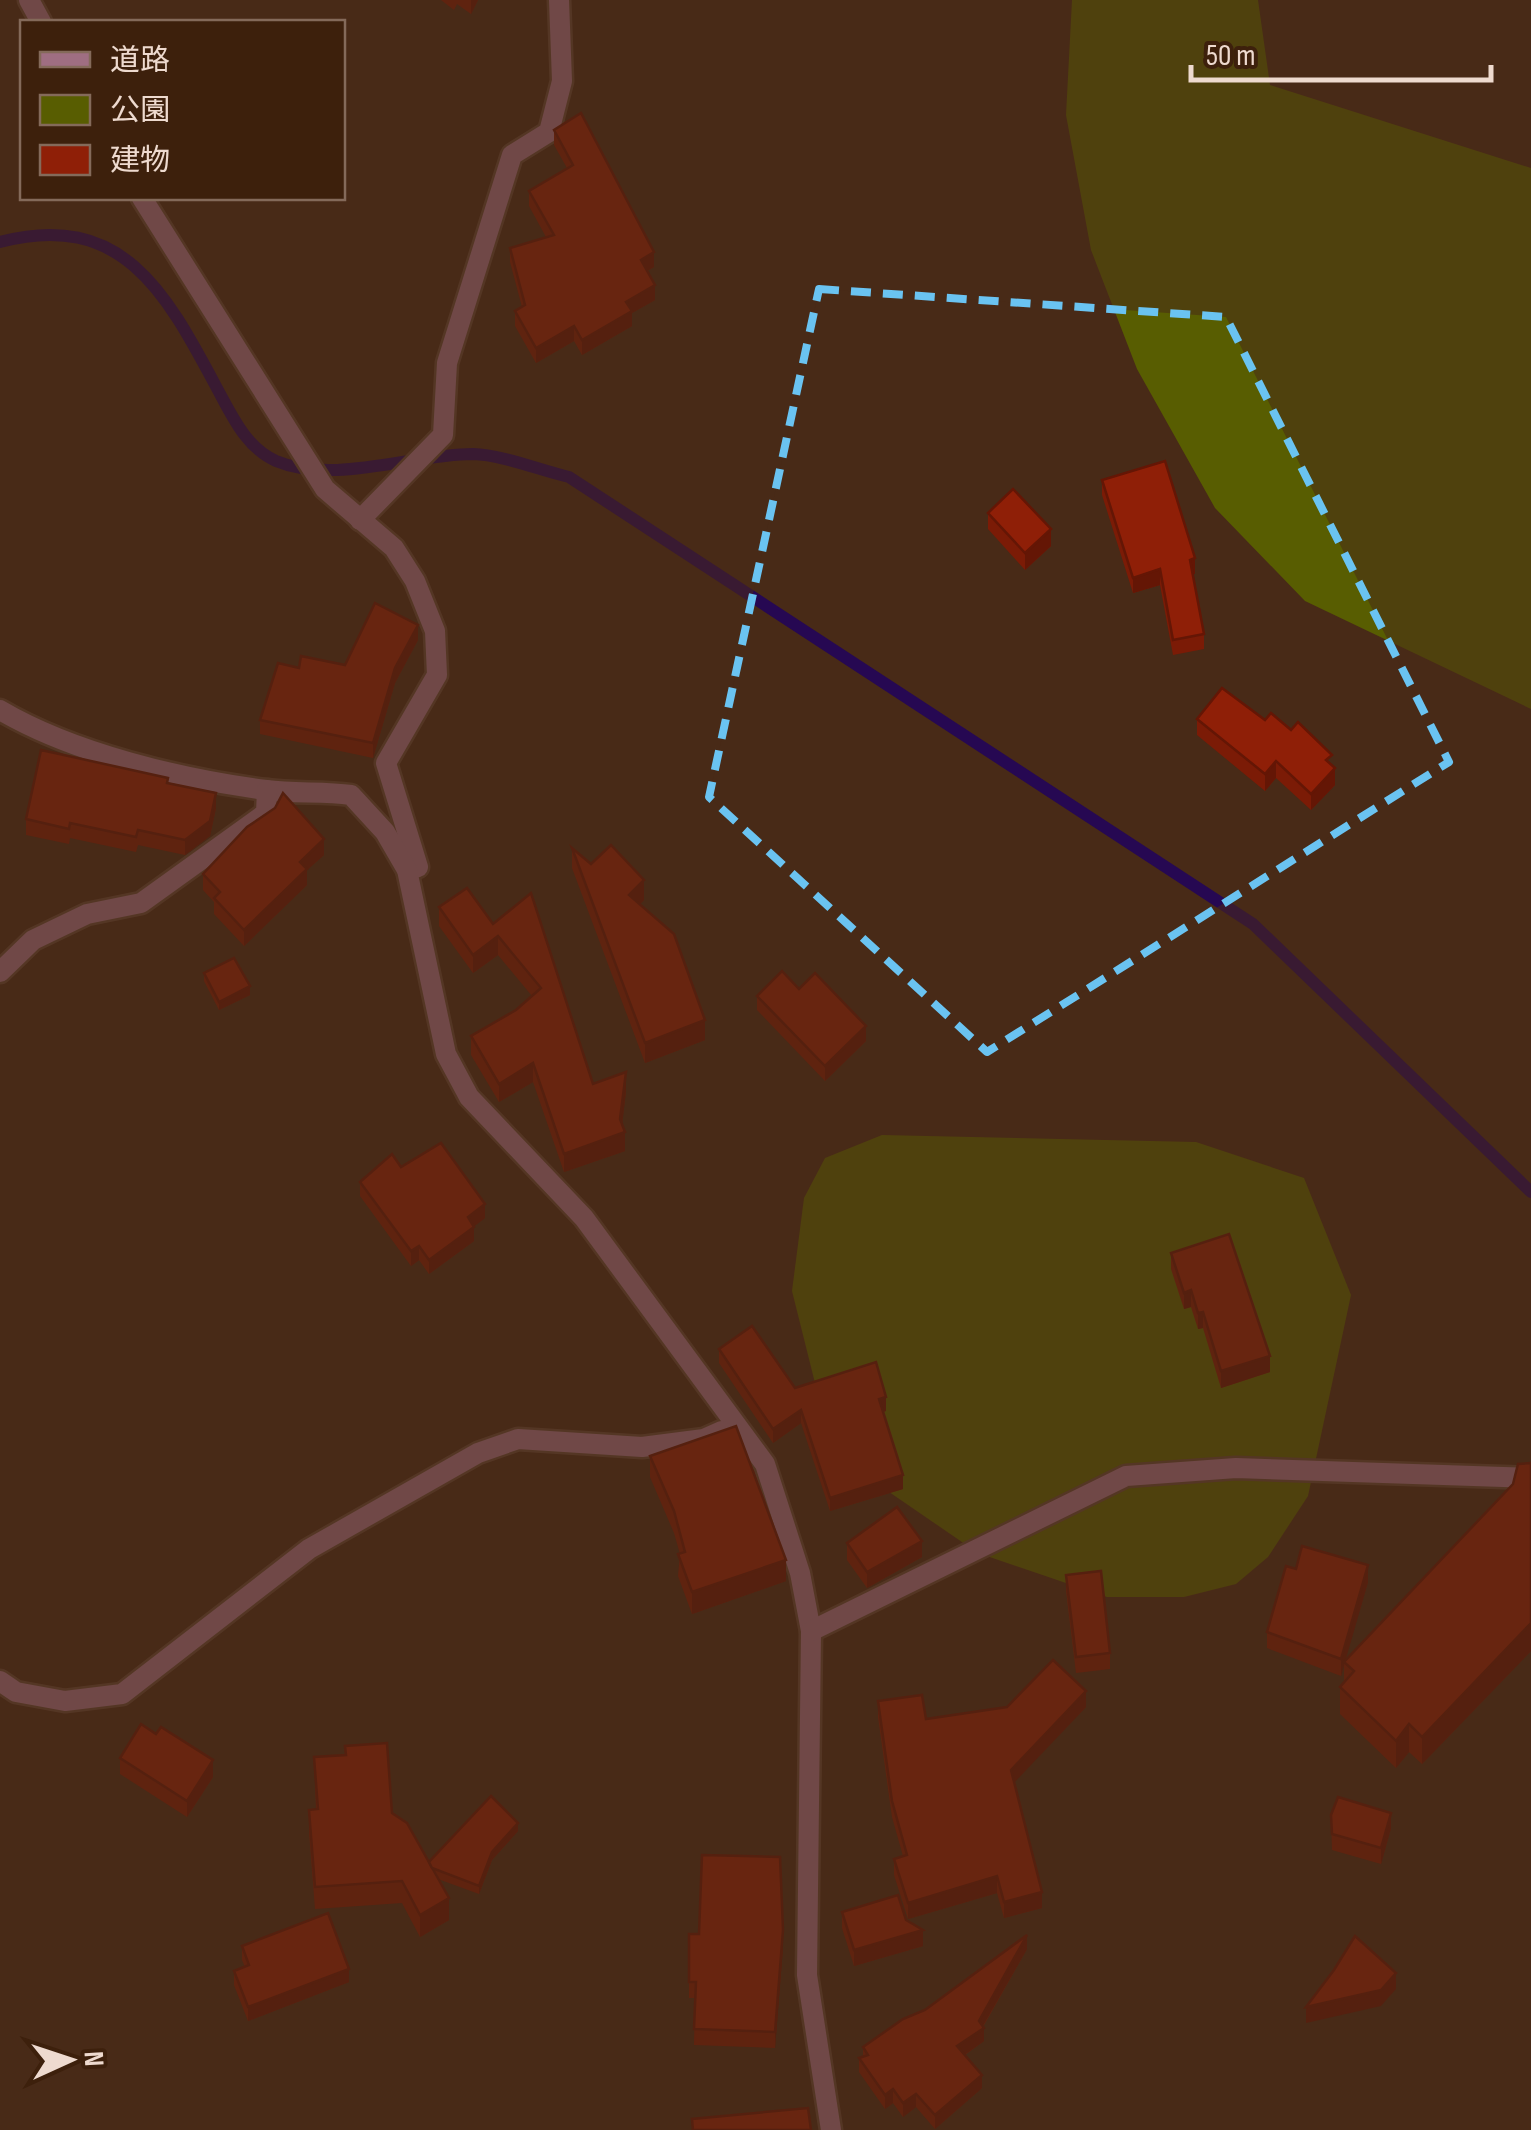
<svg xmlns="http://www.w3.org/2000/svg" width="1531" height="2130" font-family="'Sofia Sans Condensed','Noto Sans JP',sans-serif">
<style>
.green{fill:#585d01}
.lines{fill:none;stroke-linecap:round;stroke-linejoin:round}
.stream{stroke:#260852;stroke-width:12}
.minor-casing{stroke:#634634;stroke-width:25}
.minor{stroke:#9f6e82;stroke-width:20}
.wall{fill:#7b1b06}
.shaded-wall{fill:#641605}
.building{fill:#8f1f07;stroke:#641605;stroke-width:2.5}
.marked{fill:none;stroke:#6ac3f1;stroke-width:8;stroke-dasharray:20 12;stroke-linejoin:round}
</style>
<rect width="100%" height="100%" fill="#482a17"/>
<g class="green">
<path d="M1072,0H1258L1270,85L1531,168V709L1305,601L1215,508L1137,369L1091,250L1066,115Z"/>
<path d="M882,1135L1196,1142L1304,1178L1351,1295L1308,1496L1268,1557L1236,1584L1184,1597H1107L978,1553L857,1470L818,1395L792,1291L804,1198L825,1158Z"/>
</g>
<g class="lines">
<path class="stream" d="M0,242C125,209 168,297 219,392C233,418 247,448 276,461C333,485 413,454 473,454C503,455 539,470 569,477L1253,924L1531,1192"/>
<g class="minor-casing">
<g id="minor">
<path d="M29,0L41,22"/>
<path d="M142,198L325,489L394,548L415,581L435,631L437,675L386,763L418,867L407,870"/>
<path d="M360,520L443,435L447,363L512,155L549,132L562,81L559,0"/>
<path d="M0,710C73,753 181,779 266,790C294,794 323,791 351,795L385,832L407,870L446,1054L469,1097L584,1218L765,1464L800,1573L811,1631L807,1975L831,2130"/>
<path d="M0,972L33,940L87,914L141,903L266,813L267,790"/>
<path d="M811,1631L1126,1476L1236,1468L1531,1478"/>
<path d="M0,1681L16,1692L65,1701L122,1694L309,1549L478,1453L518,1439L642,1447L704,1439L722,1431"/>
</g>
</g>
<use href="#minor" class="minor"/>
</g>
<g class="wall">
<path d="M441,0H478L471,14L457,4L454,10Z"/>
<path d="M554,130L654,267L647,271L655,300L632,313V326L582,355L574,341L536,363L515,326V311L522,307L510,262V248L546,237L529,206V191L567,168L554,145Z"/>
<path d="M1102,480L1195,574H1193L1204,634V649L1173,655L1160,585L1133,593L1102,495Z"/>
<path d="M988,513L1051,546L1025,570L988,529Z"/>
<path d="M418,640L395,683L373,758L260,734V720L299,668L345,665Z"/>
<path d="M1197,719L1265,720L1332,765L1335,785L1311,810L1276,778L1265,791L1197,735Z"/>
<path d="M168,783L216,808L210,836L185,855L138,845L136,852L70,838L69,844L26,835V819Z"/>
<path d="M572,848L591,864L644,900L639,905L705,1040L645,1063L572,868Z"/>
<path d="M324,855L307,870V885L244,946L214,914V902L203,890V874Z"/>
<path d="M531,893L593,1084L626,1091L622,1124L625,1151L564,1172L533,1082L499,1102L471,1055V1036L516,1010L532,996L498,955L473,973L439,926V907L493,924Z"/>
<path d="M204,973L250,995L219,1010L204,981Z"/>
<path d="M799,989L866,1041L825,1081L757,1010V996Z"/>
<path d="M401,1167L485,1218L474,1226V1241L429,1274L419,1260L411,1266L360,1196V1182Z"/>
<path d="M1171,1253L1270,1372L1221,1388L1203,1328L1198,1329L1191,1307L1184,1309L1171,1269Z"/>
<path d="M719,1349L795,1388L886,1411L883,1412L903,1489L830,1511L801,1423L773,1443L719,1363Z"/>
<path d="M650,1456L786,1581L692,1614L678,1576L680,1554L674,1533L650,1477Z"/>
<path d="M1531,1463V1651L1422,1764L1409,1752L1396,1768L1340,1714V1687L1344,1682V1664L1341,1676L1267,1648V1632L1296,1569L1368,1582L1345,1660L1513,1484Z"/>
<path d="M847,1543L922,1557L867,1588L847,1560Z"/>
<path d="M1066,1575L1110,1653V1669L1076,1673L1066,1591Z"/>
<path d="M878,1701L926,1719L1086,1707L1014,1782L1042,1908L1004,1918L997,1893L908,1919L894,1875V1859L903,1856L892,1817L878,1717Z"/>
<path d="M345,1746L429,1862L518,1831L492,1860L479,1894L438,1879L449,1920L420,1937L402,1903L315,1909L309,1832V1810L316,1809L314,1757L345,1755Z"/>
<path d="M120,1758L213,1777L187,1817L120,1774Z"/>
<path d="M1331,1815L1391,1828L1381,1864L1332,1850Z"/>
<path d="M842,1912L906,1920L923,1946L854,1966L842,1928Z"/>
<path d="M689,1934L783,1947L775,2048L694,2045L695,1998H689Z"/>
<path d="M242,1946L349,1982L248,2021L234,1985V1971L245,1967L242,1960Z"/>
<path d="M1027,1949L983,2027L984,2041L965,2055L982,2088L935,2129L916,2107L903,2117L893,2103L885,2109L859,2072V2058L863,2057V2047Z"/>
</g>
<g class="shaded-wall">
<path d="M471,0H478L471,14Z"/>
<path d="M654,252V267L641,274V260Z"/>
<path d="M655,285V300L632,313V326L582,355V340L626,302Z"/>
<path d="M574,326V341L536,363V348Z"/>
<path d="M1051,529V546L1025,570V553Z"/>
<path d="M1195,558V574L1190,575V560Z"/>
<path d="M1160,569V585L1133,593V578Z"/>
<path d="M418,625V640L395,683L373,758V743L395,668Z"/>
<path d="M1276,761V778L1265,791V774Z"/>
<path d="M1335,768V785L1311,810V794Z"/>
<path d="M216,793V808L210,836L185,855V840Z"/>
<path d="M324,839V855L307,870V885L244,946V930L300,862Z"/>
<path d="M644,880V900L629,916V895Z"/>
<path d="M498,936V955L473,973V955Z"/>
<path d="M250,986V995L219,1010V1002Z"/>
<path d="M705,1020V1040L645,1063V1043Z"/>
<path d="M866,1026V1041L825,1081V1066Z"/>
<path d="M533,1063V1082L499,1102V1084Z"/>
<path d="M626,1072V1091L621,1134L625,1132V1151L564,1172V1154L620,1119Z"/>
<path d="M485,1204V1218L468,1231V1217Z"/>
<path d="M474,1227V1241L429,1274V1260Z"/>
<path d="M419,1246V1260L411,1266V1251Z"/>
<path d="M1191,1290V1307L1184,1309V1293Z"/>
<path d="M1203,1312V1328L1198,1329V1313Z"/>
<path d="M1270,1356V1372L1221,1388V1371Z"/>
<path d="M886,1397V1411L879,1413V1399Z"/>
<path d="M801,1410V1423L773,1443V1429Z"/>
<path d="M903,1475V1489L830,1511V1498Z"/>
<path d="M922,1541V1557L867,1588V1572Z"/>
<path d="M786,1560V1581L692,1614V1592Z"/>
<path d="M1368,1565V1582L1341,1676V1659Z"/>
<path d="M1531,1623V1651L1422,1764V1737Z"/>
<path d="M1086,1691V1707L1011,1786V1770Z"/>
<path d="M1409,1724V1752L1396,1768V1741Z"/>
<path d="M213,1760V1777L187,1817V1801Z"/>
<path d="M1391,1813V1828L1381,1864V1848Z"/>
<path d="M518,1823V1831L492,1860L479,1894V1886L492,1852Z"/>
<path d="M997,1876V1893L908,1919V1903Z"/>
<path d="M1042,1892V1908L1004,1918V1902Z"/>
<path d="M449,1898V1920L420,1937V1915Z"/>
<path d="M783,1930V1947L775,2048V2032Z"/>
<path d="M923,1930V1946L854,1966V1950Z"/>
<path d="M1027,1935V1949L981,2029L984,2028V2041L957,2060V2046L979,2021Z"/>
<path d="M349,1969V1982L248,2021V2007Z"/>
<path d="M1396,1973V1989L1381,2006L1306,2023V2007Z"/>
<path d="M982,2075V2088L935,2129V2115Z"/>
<path d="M893,2089V2103L885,2109V2095Z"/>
<path d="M916,2094V2107L903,2117V2103Z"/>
</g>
<g class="building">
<path d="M581,113L654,252L641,260L655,285L626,302L632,311L582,340L574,326L536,348L515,311L525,305L510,248L554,235L529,191L573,165L554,130Z"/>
<path d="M1165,461L1195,558L1190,560L1204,634L1173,640L1160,569L1133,578L1102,480Z"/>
<path d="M1013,489L1051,529L1025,553L988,513Z"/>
<path d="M375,603L418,625L395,668L373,743L260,720L278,663L299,668L301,656L345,665Z"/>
<path d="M1222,688L1265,720L1271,713L1291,730L1298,722L1332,755L1326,760L1335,768L1311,794L1276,761L1265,774L1197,719Z"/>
<path d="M41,750L168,778L167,783L216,793L210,821L185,840L138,830L136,837L70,823L69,829L26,819Z"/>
<path d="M283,793L324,839L300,862L307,869L244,930L214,898L220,892L203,874L247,827L275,808Z"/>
<path d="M611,845L644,880L629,895L674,934L705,1020L645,1043L572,848L591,864Z"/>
<path d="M467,888L493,924L531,893L593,1084L626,1072L620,1119L625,1132L564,1154L533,1063L499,1084L471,1036L516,1010L541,988L498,936L473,955L439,907Z"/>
<path d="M234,958L250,986L219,1002L204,973Z"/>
<path d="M782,971L799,989L815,973L866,1026L825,1066L757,996Z"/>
<path d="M441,1143L485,1204L468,1217L474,1227L429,1260L419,1246L411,1251L360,1182L392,1154L401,1167Z"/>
<path d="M1229,1234L1270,1356L1221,1371L1203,1312L1198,1313L1191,1290L1184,1293L1171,1253Z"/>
<path d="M752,1326L795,1388L876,1362L886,1397L879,1399L903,1475L830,1498L801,1410L773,1429L719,1349Z"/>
<path d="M736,1426L786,1560L692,1592L678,1554L685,1552L674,1511L650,1456Z"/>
<path d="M1531,1463V1623L1422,1737L1409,1724L1396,1741L1340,1687L1354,1671L1344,1662L1513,1484L1518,1464Z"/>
<path d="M897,1507L922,1541L867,1572L847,1543Z"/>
<path d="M1302,1546L1368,1565L1341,1659L1267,1632L1286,1566L1296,1569Z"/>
<path d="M1101,1571L1110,1653L1076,1657L1066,1575Z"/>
<path d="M1053,1660L1086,1691L1011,1770L1042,1892L1004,1902L997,1876L908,1903L894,1859L907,1855L892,1801L878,1701L922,1695L926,1719L1007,1707Z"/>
<path d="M141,1724L156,1734L161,1727L213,1760L187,1801L120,1758Z"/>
<path d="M387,1743L392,1813L407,1823L449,1898L420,1915L402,1881L315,1887L309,1810L318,1809L314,1757L346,1755L345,1746Z"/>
<path d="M491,1796L518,1823L492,1852L479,1886L432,1868L429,1862Z"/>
<path d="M1338,1797L1391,1813L1381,1848L1332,1834L1331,1815Z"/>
<path d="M702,1855L780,1857L783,1930L775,2032L694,2029L696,1982H689V1934H699Z"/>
<path d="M898,1895L906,1920L923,1930L854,1950L842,1912Z"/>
<path d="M328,1913L349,1969L248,2007L234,1971L249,1965L242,1946Z"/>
<path d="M1027,1935L979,2021L984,2028L957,2046L982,2075L935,2115L916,2094L903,2103L893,2089L885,2095L859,2058L868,2055L863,2047L903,2019L925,2010Z"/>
<path d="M1355,1936L1396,1973L1381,1990L1306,2007L1334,1970Z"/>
<path d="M808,2108L811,2130H693L692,2119Z"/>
</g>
<path d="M0 0H1531V2130H0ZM819,289L1226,317L1449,762L987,1052L709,797Z" fill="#482a17" fill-opacity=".55" fill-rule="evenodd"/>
<path class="marked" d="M819,289L1226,317L1449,762L987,1052L709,797Z"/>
<rect x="20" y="20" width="325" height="180" fill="#3d200c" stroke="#846a5a" stroke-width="2.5"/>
<rect x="40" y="52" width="50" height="15" fill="#9f6e82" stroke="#846a5a" stroke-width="2.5"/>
<text x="110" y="70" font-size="30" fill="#eedacf">道路</text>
<rect x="40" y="95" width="50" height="30" fill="#585d01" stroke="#846a5a" stroke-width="2.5"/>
<text x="110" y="120" font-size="30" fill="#eedacf">公園</text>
<rect x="40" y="145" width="50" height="30" fill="#8f1f07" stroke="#846a5a" stroke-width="2.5"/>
<text x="110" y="170" font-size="30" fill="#eedacf">建物</text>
<g transform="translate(70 2060) rotate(87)" stroke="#3d200c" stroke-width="8" paint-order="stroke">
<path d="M0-8L18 38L0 25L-18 38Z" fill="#eedacf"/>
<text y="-15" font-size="28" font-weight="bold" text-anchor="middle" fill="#eedacf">N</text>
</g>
<path d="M1191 65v15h300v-15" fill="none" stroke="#eedacf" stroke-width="5"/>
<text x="1206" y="65" font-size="30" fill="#eedacf" stroke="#3d200c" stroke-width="8" paint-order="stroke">50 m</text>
</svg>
